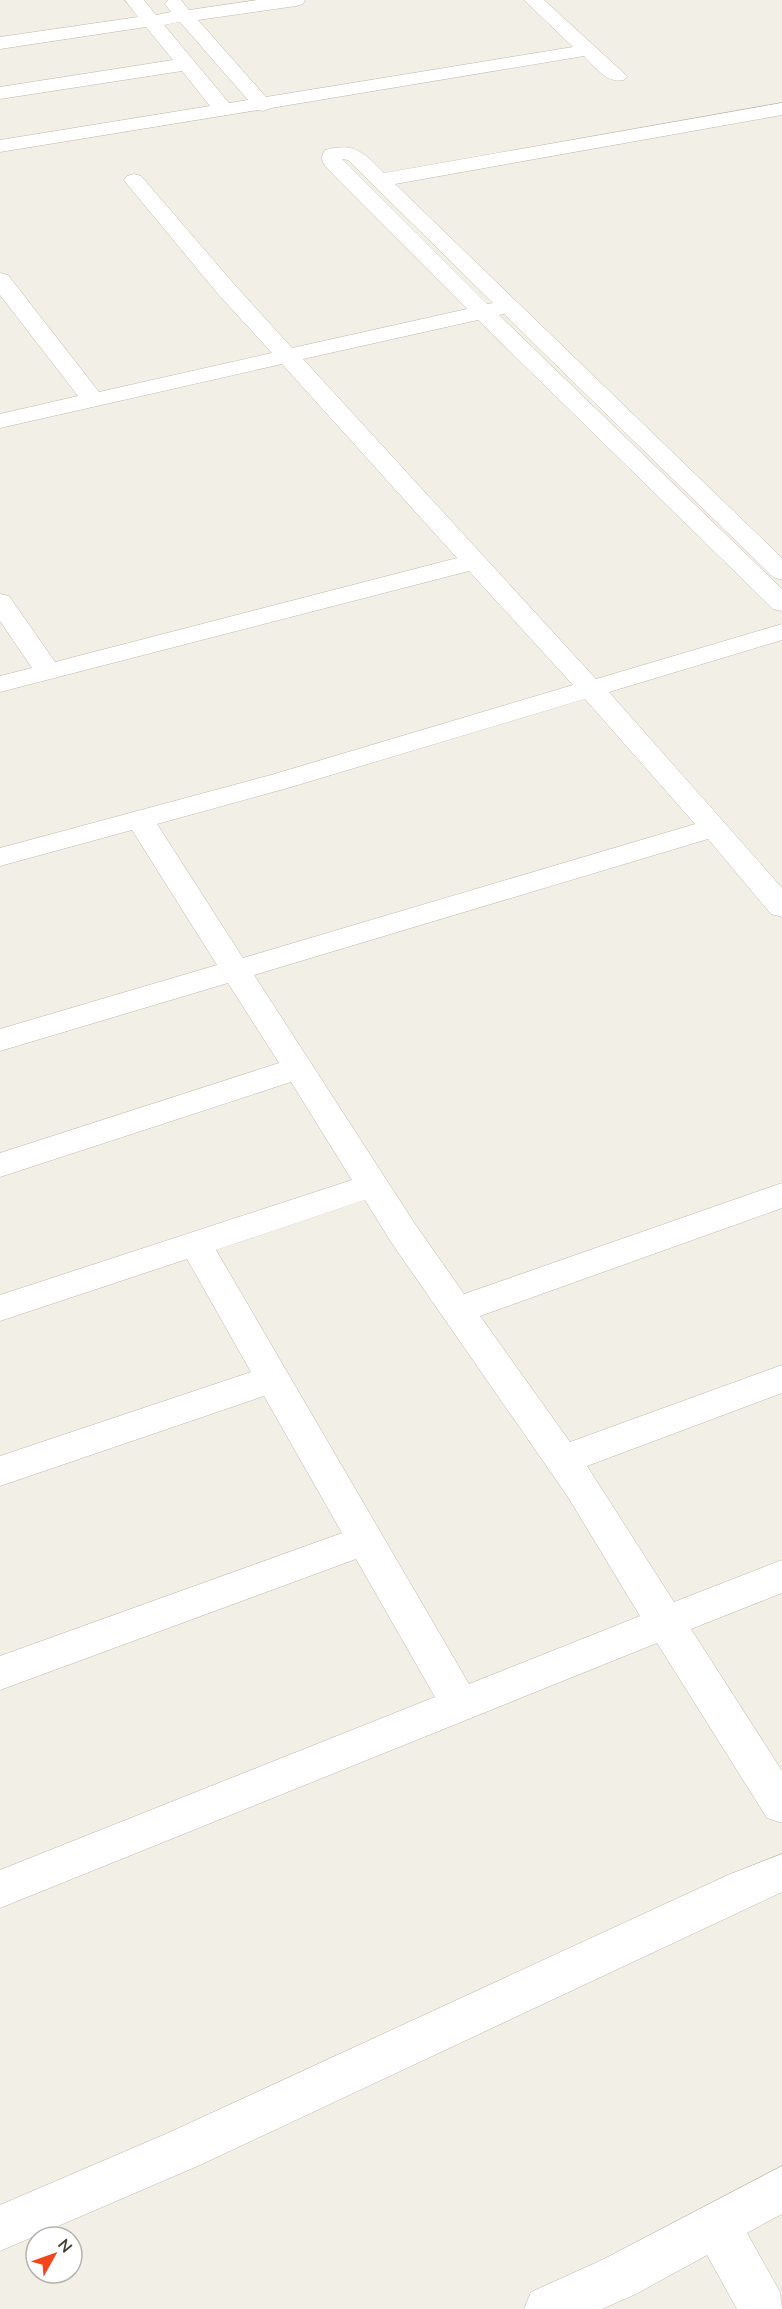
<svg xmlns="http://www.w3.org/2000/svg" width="782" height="2309" font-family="'Nunito Sans',sans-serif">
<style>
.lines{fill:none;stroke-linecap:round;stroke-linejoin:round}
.minor-casing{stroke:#bdb7a9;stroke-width:1}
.minor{fill:#fff;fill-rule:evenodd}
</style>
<rect width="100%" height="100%" fill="#f2efe6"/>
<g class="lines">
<g class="minor-casing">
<g id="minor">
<path d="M125,0H144L156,15L171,12L165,4L168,0H181L189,10L257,0H305L303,4L296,6L198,20L266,97L573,47L524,0H544L627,76L624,80C607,84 595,67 584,56L271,108L263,111L258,110L0,152V140L210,106L182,71L0,99V87L173,60L146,27L0,49V37L138,17ZM180,22L248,100L229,103L164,25Z"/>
<path d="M782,103V115L395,184L782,558V580L773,577L504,314L499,315L782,589V611L773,609L478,320L303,359L596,679L782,624V640L609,692L782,888V917L771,914L708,839L254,975L415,1224L464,1294L782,1183V1208L480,1316L570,1442L782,1365V1393L587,1466L674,1602L782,1560V1593L691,1629L782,1771V1823L767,1818L657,1643L0,1908V1870L435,1697L356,1559L0,1690V1656L342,1533L264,1396L0,1486V1456L251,1372L187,1259L0,1321V1295L352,1180L291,1082L0,1177V1153L279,1063L228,983L0,1051V1029L217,965L132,830L0,866V848L271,775L573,685L469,571L0,692V676L32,668L0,621V594L9,596L55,662L457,558L282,364L0,428V414L78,396L0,295V273L8,275L99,392L272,353L218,294L127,184L124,180L127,176L134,174L141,176L234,284L292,348L467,309L325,166C321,160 321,156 325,150C355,142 364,153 384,173ZM342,159L348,160L493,303L487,304ZM585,699L695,824L243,958L157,824L291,787ZM365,1200L391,1242L568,1497L640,1616L469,1684L216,1250Z"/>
<path d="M782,1854V1892L200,2165L0,2251V2205L168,2133L728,1875Z"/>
<path d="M782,2166V2214L747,2233L780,2292L782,2309H737L707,2255L636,2294L602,2309H524L531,2292L602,2260Z"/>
</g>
</g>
<use href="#minor" class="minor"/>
</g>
<g transform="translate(54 2255) rotate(50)"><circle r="28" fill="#ffffff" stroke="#b5b2ae" stroke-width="1.5"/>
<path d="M0-4.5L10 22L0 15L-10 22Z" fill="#f3451c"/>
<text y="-9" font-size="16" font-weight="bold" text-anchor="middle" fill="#453f35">N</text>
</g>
</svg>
